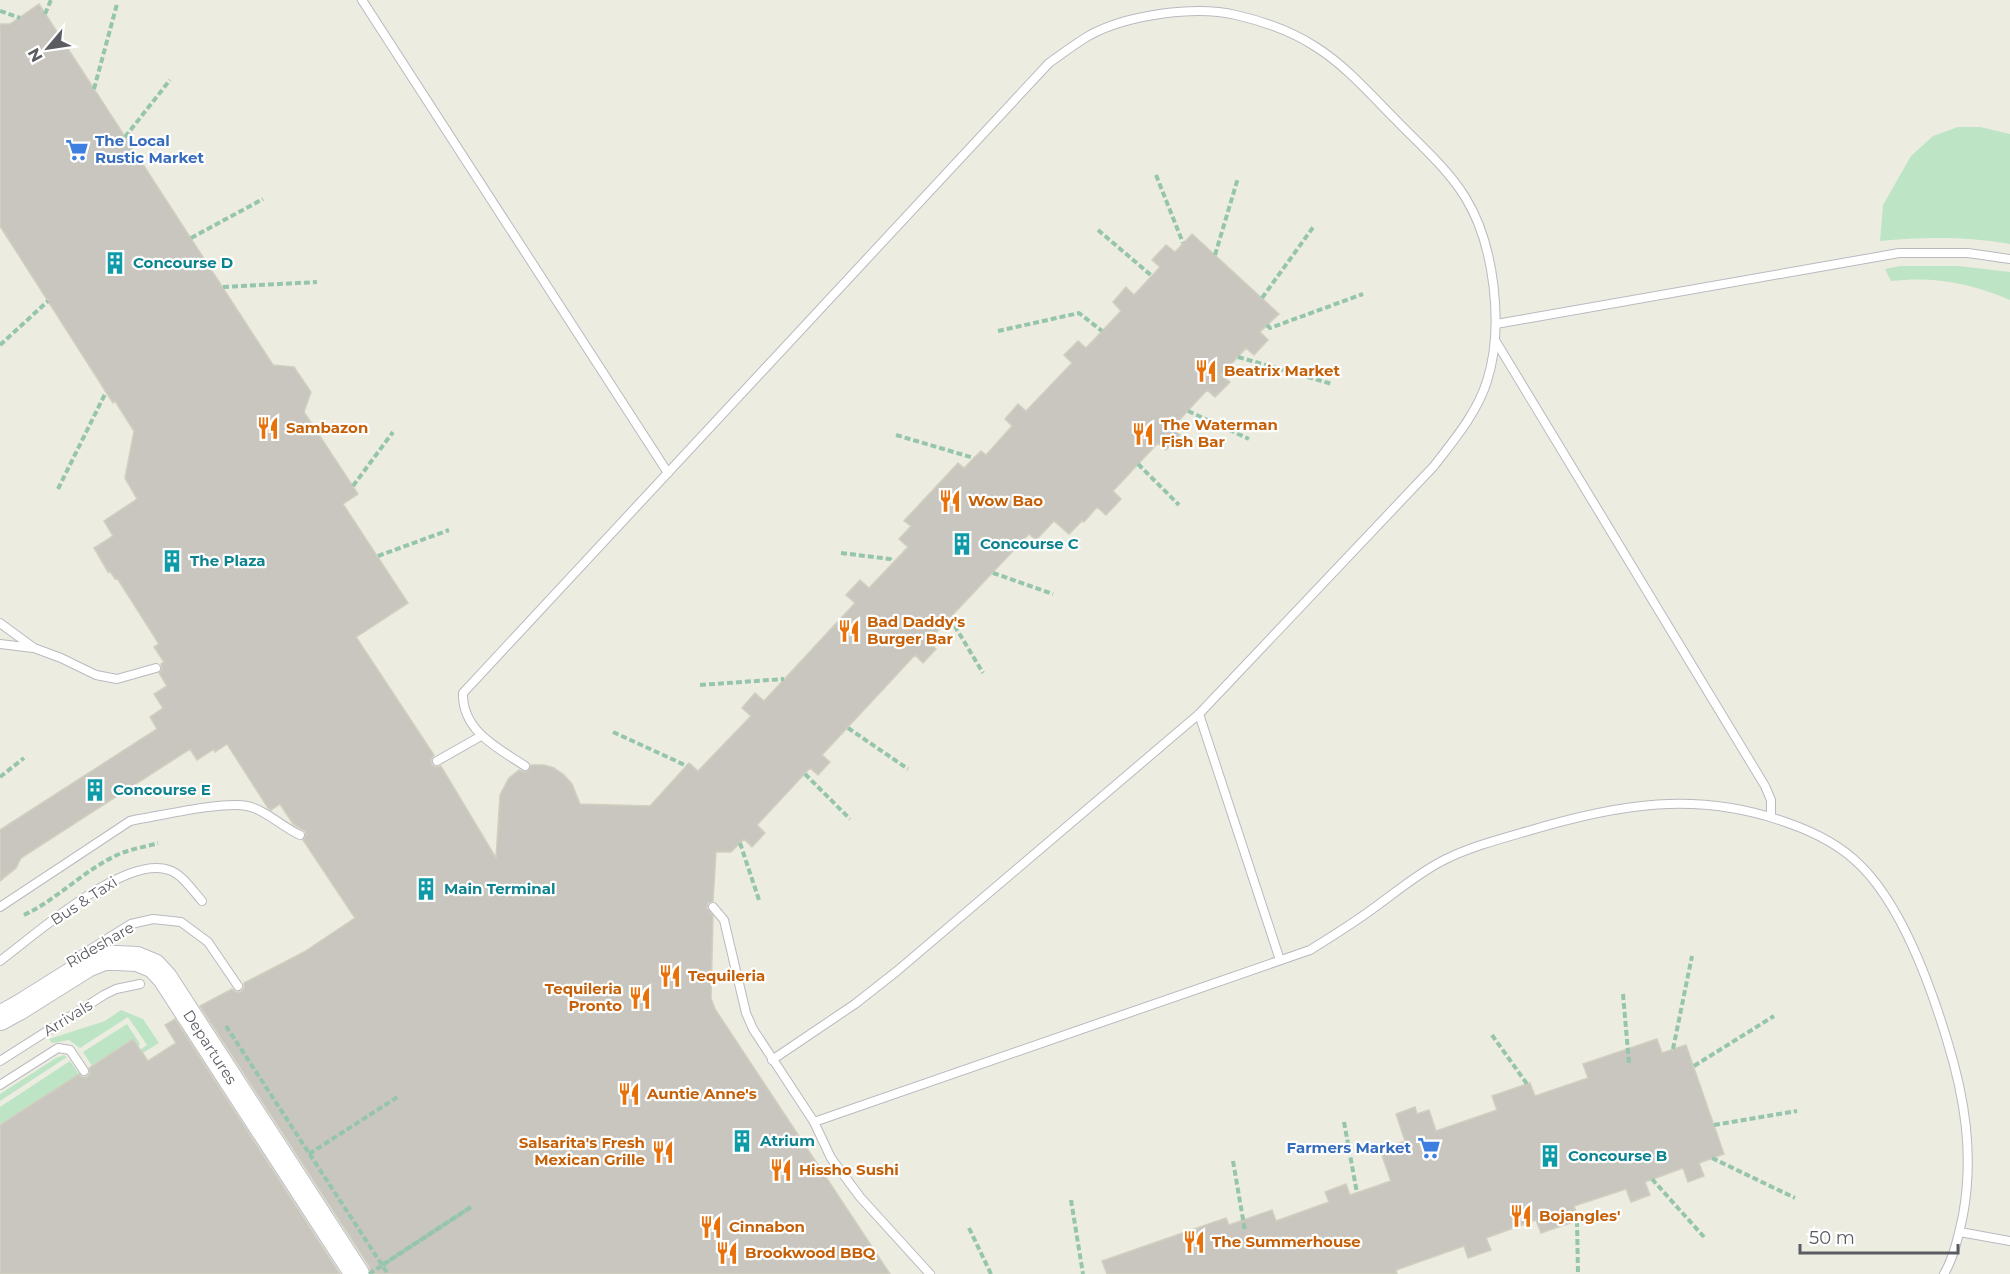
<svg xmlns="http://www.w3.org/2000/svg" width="2010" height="1274" font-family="Montserrat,sans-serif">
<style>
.green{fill:#bde5c5}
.building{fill:#c8c6be;stroke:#d1cfbf;stroke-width:1.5}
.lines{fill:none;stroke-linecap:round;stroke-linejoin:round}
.service-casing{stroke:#b9bac0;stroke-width:10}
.secondary-casing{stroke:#bcbdc5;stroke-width:26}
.path{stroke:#96c5ad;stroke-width:4;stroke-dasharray:6 3;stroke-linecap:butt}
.service{stroke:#fff;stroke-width:8}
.secondary{stroke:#fff;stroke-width:24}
.secondary-bridge-casing{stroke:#bcbdc5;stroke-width:26;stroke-linecap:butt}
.path-bridge{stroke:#96c5ad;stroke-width:4;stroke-dasharray:6 3;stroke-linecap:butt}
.secondary-bridge{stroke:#fff;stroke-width:24}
.labels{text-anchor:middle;stroke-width:4.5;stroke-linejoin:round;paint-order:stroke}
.shop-label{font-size:15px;font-weight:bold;fill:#366cbe;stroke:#fff;text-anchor:start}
.culture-label{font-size:15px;font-weight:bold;fill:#0d838f;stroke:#fff;text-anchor:start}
.food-label{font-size:15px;font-weight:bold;fill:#c56008;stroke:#fff;text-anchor:start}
.street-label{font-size:15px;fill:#5a5c62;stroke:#fff}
</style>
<rect width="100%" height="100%" fill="#edece1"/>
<g class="green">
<path d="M1958,127H1980L2010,134V244C1967,236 1923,237 1880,241L1883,205L1911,156L1933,136Z"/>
<path d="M1900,266H1958L2010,272V300C1971,283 1933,276 1891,281L1885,269Z"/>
<path d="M121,1010L143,1019L159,1043L143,1053L140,1050L147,1045L128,1017L80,1048L69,1040L52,1043L49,1039L105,1021Z"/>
<path d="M127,1024L140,1044L138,1046L133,1039L92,1066L83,1052Z"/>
<path d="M64,1055L67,1057L0,1101V1094L56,1058Z"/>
<path d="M70,1061L79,1074L0,1125V1107Z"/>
</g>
<g class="building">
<path d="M39,4L273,365L294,367L311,392L304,412L358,494L343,504L408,603L356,637L434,755L431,760L432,765L436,767L441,766L496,858L500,795L509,778L519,770L524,772L528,771L531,765H544L554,768L564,775L572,784L580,804L650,806L689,763L698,771L751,716L742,708L755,693L764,701L855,603L846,595L860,580L869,588L908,547L899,539L911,526L904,521L958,463L964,468L981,451L986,455L1012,426L1005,419L1018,404L1026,411L1072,363L1064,355L1078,341L1086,348L1121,311L1113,302L1126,287L1134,295L1160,267L1152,260L1166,245L1175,252L1192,234L1279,314L1260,332L1268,340L1254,355L1246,348L1221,375L1230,382L1215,397L1207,390L1172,428L1180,435L1166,450L1158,443L1113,491L1121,499L1106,515L1097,507L1084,522L1082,521L1069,534L1054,521L1036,540L1029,534L928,641L936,649L923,663L915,655L822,755L830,762L818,775L810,768L757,825L765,833L752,847L744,839L731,852H716L713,901L708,903L707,908L713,916L711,998L715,1009L890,1274H371L369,1266L200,1006L232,989L236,992H241L244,988V983L304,952L355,918L303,840L306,835L305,831L293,824L280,804L271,810L268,808L227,744L215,752L214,749L197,760L190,749L21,858L16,868L0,881V830L157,729L150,717L163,708L154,694L167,686L159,673L162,669L161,664L164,662L154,647L159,644L117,578L115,579L110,571L108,572L94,548L113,536L104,521L137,499L125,478L134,431L115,401L113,403L0,226V24H10Z"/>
<path d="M175,1019L340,1274H0V1125L79,1074L82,1077H87L90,1073L89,1068L133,1039L148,1061L176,1043L165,1025Z"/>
<path d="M1657,1039L1662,1053L1686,1045L1724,1154L1699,1163L1704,1176L1688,1182L1683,1168L1645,1182L1650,1195L1631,1202L1626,1189L1574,1206L1579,1220L1541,1233L1536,1220L1486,1238L1491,1250L1468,1258L1464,1246L1396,1270L1397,1274H1107L1102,1261L1226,1218L1229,1225L1272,1210L1276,1221L1329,1202L1325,1192L1346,1184L1350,1195L1391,1181L1380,1150L1405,1141L1396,1114L1415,1107L1417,1114L1429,1110L1436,1131L1497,1110L1492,1096L1530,1083L1535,1096L1588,1078L1583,1064Z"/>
</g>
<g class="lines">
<g class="service-casing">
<g id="service">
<path d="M362,0L668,473"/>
<path d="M1496,324L1899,253H1968L2010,259"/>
<path d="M1495,340L1765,786L1771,800V817"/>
<path d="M0,623L34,648L61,658L96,675L117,679L156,668"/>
<path d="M0,644L33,648"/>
<path d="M1199,714L1280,960"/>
<path d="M437,761L481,736"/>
<path d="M525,766C498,748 462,731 463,693L1049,63C1062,54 1076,43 1090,35C1127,15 1195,5 1236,15C1262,21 1293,32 1316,47C1346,66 1371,95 1396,120C1419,144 1447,168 1465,197C1495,245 1504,328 1487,381C1477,413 1454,440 1434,466L1199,714L897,971L855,1004L772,1060"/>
<path d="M0,907L130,821L139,819C164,815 224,801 247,806C266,810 282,827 300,835"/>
<path d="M713,907L724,920L746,1013L753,1029L814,1122L831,1158L860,1197L930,1274"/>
<path d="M75,959L131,924L153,919L181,922L208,942L238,986"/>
<path d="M0,961C35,935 125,854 169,870C182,874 193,891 202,901"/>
<path d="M0,1061L104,995L116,989L140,984"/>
<path d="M0,1085L58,1048L70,1050L84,1071"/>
<path d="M814,1122L1310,950C1331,937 1352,924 1371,910C1395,893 1418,873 1444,860C1470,847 1500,839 1528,831C1618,804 1697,790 1788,823C1814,832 1840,845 1860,865C1902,906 1930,984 1947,1040C1965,1098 1974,1155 1963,1215C1959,1234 1954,1257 1944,1274"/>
<path d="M1960,1232L2010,1241"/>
</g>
</g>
<g class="secondary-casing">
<g id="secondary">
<path id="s1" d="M187,1012L357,1274"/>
<path d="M0,1018L20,1007"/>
</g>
</g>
<g class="path">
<path d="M0,11L20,18"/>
<path d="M45,14L51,0"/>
<path d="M94,89L117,4"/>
<path d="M125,137L170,80"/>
<path d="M1156,175L1183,243"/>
<path d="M1098,230L1152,276"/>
<path d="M191,238L263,199"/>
<path d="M1215,255L1238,178"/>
<path d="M223,287L317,282"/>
<path d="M1262,298L1314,226"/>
<path d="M1267,325L1270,328L1363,294"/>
<path d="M998,331L1079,313L1102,331"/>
<path d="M0,345L48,301"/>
<path d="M1238,357L1332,384"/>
<path d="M1188,411L1249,439"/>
<path d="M896,435L974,458"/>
<path d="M1138,464L1179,505"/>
<path d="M353,486L393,432"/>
<path d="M58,489L106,392"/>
<path d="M841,553L890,559L893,562"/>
<path d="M378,556L449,530"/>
<path d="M993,573L1053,594"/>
<path d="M950,618L983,673"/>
<path d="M700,685L784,679"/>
<path d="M848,728L908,769"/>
<path d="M613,732L687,766"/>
<path d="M805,774L850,819"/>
<path d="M0,777L24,758"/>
<path d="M740,843L759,900"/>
<path d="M24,915C58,899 83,871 117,855C130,849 145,847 158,843"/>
<path d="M1623,994L1629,1063"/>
<path d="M226,1026L388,1274"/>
<path d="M1492,1035L1527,1084"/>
<path d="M1673,1049L1692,956"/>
<path d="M1694,1066L1774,1016"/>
<path d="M1344,1122L1357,1193"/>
<path d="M1714,1125L1797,1111"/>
<path d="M309,1154L399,1096"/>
<path d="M1712,1158L1795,1198"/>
<path d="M1233,1161L1245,1231"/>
<path d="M1652,1179L1704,1237"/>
<path d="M1071,1200L1083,1274"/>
<path d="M1577,1221L1578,1274"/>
<path d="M969,1228L991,1274"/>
<path d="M382,1265L471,1207"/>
</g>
<use href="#service" class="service"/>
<use href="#secondary" class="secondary"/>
<g class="secondary-bridge-casing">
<path id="secondary-bridge" d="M20,1007L87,965L104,958H117L137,959L154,966L165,978L187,1012"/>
</g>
<path class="path-bridge" d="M369,1274L471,1207"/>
<use href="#secondary-bridge" class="secondary-bridge"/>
</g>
<defs>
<g id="supermarket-bare" transform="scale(1.8)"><path d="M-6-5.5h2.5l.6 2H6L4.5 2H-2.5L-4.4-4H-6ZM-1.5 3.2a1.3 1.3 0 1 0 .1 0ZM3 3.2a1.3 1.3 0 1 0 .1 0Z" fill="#3f7fe0" stroke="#fff" stroke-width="2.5" paint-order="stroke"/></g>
<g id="building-bare" transform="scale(1.8)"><path d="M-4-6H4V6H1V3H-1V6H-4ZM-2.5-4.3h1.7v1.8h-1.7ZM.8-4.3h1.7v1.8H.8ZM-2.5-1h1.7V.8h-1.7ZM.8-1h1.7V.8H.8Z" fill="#0f9aa8" stroke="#fff" stroke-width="2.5" paint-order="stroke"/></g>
<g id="restaurant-bare" transform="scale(1.8)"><path d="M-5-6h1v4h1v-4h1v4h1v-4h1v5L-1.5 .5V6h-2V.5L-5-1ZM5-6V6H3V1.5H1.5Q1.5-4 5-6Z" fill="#e8710a" stroke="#fff" stroke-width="2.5" paint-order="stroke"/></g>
</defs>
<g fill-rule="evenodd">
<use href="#supermarket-bare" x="77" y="150"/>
<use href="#building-bare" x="115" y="263"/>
<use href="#restaurant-bare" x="1206" y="371"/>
<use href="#restaurant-bare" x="268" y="428"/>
<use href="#restaurant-bare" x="1143" y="434"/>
<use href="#restaurant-bare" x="950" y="501"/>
<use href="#building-bare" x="962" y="544"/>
<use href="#building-bare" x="172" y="561"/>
<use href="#restaurant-bare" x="849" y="631"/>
<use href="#building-bare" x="95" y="790"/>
<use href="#building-bare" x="426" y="889"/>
<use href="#restaurant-bare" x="670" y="976"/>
<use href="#restaurant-bare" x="640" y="998"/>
<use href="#restaurant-bare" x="629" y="1094"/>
<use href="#building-bare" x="742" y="1141"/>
<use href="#supermarket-bare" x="1429" y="1148"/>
<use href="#restaurant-bare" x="663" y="1152"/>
<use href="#building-bare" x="1550" y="1156"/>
<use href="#restaurant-bare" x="781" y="1170"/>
<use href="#restaurant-bare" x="1521" y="1216"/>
<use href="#restaurant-bare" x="711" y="1227"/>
<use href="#restaurant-bare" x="1194" y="1242"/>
<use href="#restaurant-bare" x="727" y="1253"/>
</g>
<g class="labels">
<g class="shop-label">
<text x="95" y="146">The Local<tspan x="95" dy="17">Rustic Market</tspan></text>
<text x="1411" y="1153" text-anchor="end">Farmers Market</text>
</g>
<g class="culture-label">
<text x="133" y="268">Concourse D</text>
<text x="980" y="549">Concourse C</text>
<text x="190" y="566">The Plaza</text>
<text x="113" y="795">Concourse E</text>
<text x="444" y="894">Main Terminal</text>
<text x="760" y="1146">Atrium</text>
<text x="1568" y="1161">Concourse B</text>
</g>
<g class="food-label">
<text x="1224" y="376">Beatrix Market</text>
<text x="1161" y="430">The Waterman<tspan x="1161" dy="17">Fish Bar</tspan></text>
<text x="286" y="433">Sambazon</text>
<text x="968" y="506">Wow Bao</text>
<text x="867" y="627">Bad Daddy's<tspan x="867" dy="17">Burger Bar</tspan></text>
<text x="688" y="981">Tequileria</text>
<text x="622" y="994" text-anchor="end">Tequileria<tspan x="622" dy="17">Pronto</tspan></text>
<text x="647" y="1099">Auntie Anne's</text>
<text x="645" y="1148" text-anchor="end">Salsarita's Fresh<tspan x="645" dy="17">Mexican Grille</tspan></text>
<text x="799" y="1175">Hissho Sushi</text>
<text x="1539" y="1221">Bojangles'</text>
<text x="729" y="1232">Cinnabon</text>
<text x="1212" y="1247">The Summerhouse</text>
<text x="745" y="1258">Brookwood BBQ</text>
</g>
<g class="street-label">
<text transform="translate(84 901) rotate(-33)" y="5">Bus &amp; Taxi</text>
<text transform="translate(100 945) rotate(-30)" y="5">Rideshare</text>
<text transform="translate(68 1018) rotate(-32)" y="5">Arrivals</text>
<text dy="5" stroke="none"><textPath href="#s1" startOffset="42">Departures</textPath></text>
</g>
</g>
<g transform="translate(48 48) rotate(241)" stroke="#ffffff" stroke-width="4.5" paint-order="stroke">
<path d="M0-4.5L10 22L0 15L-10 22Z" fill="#5a5c62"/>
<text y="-9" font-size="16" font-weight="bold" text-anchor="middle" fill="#5a5c62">N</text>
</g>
<path d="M1800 1244v9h158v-9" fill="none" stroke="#5a5c62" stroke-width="3"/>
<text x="1809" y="1244" font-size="18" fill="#5a5c62" stroke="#ffffff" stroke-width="4.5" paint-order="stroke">50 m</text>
</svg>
